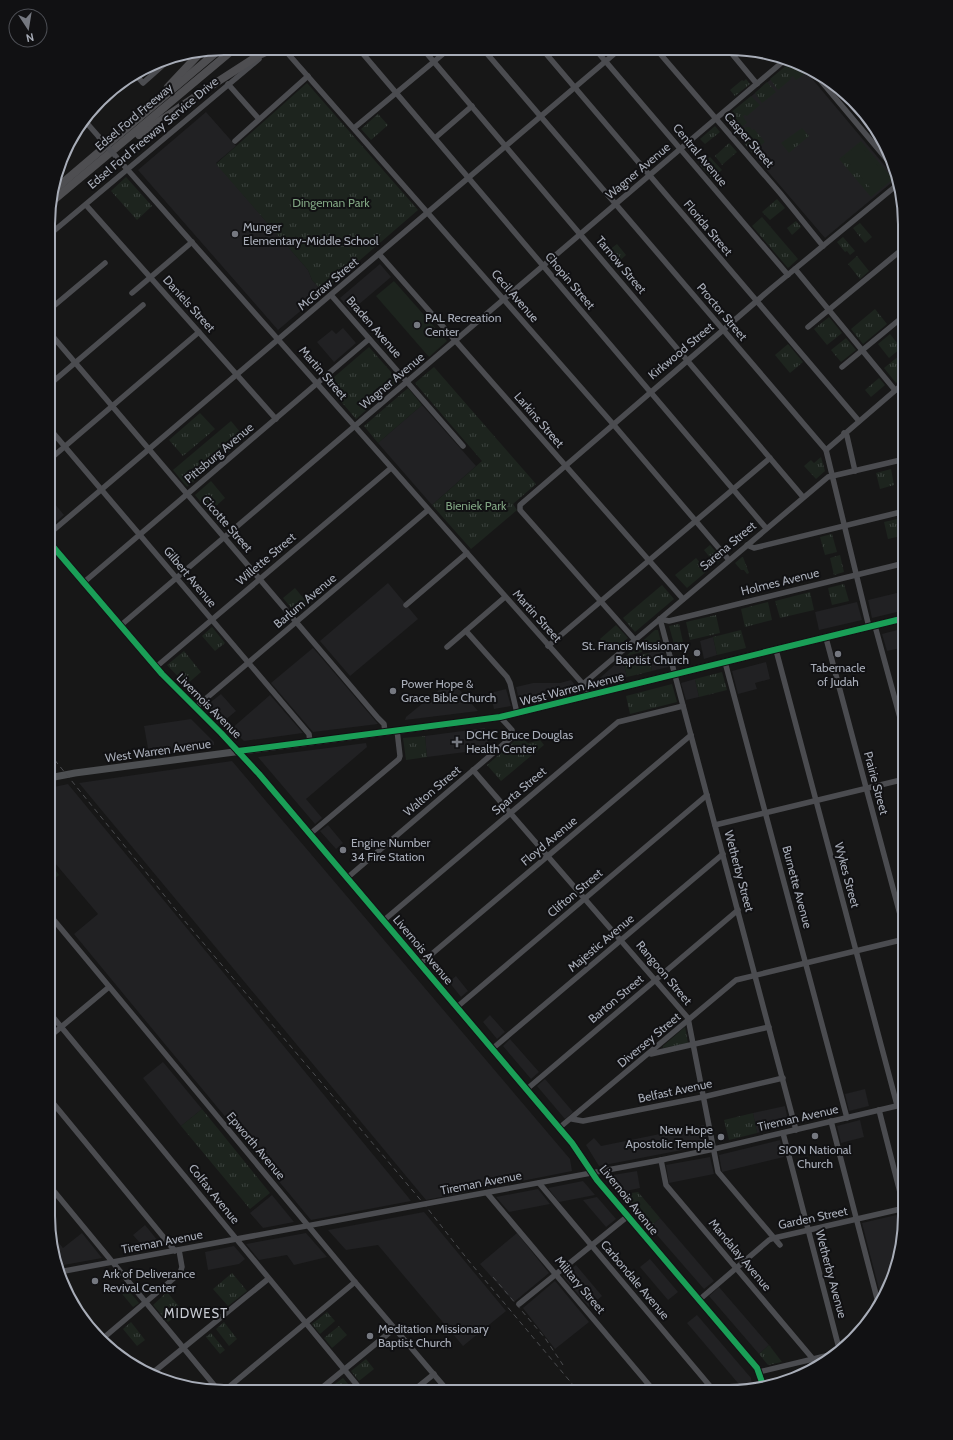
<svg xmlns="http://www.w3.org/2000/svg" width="953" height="1440" font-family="Cabin,sans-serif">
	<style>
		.built { fill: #212123 }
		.grass { fill: url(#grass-tufts) }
		.pitch { fill: #1d241e }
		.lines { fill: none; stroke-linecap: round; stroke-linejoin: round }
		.minor { stroke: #4b4c50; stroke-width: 5.5 }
		.major { stroke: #4d4f52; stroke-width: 7 }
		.highway { stroke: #4e4e51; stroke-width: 8 }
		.rail { stroke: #4b4c4f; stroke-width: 1; stroke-dasharray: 5 4; stroke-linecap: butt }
		.minor-bridge { stroke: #4b4c50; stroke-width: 5.5 }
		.cycleway-casing { stroke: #111113; stroke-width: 8 }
		.cycleway { stroke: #1a9f57; stroke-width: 6 }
		.poi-dot { fill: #757880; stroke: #111113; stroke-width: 1.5 }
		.labels { text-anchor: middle; stroke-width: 4; stroke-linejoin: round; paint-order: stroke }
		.street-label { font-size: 12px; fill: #a8adb8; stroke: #111113 }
		.park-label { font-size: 12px; fill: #7fa381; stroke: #111113 }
		.poi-label { font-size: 12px; fill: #a8adb8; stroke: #111113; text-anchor: start }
		.neighbourhood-label { font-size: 13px; letter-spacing: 1px; fill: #c9ccd4; stroke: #111113 }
		.rim { fill: none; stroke: #a8adb8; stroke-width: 2 }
	</style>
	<defs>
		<pattern id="grass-tufts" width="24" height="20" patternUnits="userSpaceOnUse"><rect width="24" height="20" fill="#1d241e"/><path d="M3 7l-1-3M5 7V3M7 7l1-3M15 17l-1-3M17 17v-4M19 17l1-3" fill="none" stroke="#3b413d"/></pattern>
	</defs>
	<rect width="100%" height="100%" fill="#171717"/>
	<g class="built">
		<path d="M793,60L799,63L896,179L825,238L724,120Z"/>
		<path d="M206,112L236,146L216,163L308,270L312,280L323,292L278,330L138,170Z"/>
		<path d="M380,264L391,277L351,311L340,298Z"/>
		<path d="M343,328L356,343L334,362L317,342L332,330L336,334Z"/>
		<path d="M422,405L476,466L432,505L378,443Z"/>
		<path d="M49,497L64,515L50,527L49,526Z"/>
		<path d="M388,583L418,619L350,676L320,641Z"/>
		<path d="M905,591V610L872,618L868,600Z"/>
		<path d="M857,602L862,620L819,630L815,612Z"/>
		<path d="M905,628V647L887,651L882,634Z"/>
		<path d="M713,637L717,655L704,659L700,641Z"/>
		<path d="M313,648L332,670L378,724L313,732L271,683Z"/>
		<path d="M663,649L668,667L652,671L648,653Z"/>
		<path d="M623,660L627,677L593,686L592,685L619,661Z"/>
		<path d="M766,662L770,679L755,683L757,689L738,694L732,671Z"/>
		<path d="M695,679L699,697L686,700L681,683Z"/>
		<path d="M451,680L478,711L405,720L406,717Z"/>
		<path d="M571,680L579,690L520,704L516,687L533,683H560Z"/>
		<path d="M506,689L511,706L494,709L490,693Z"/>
		<path d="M221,694L236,711L224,721L207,705Z"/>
		<path d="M270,695L303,733L244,741L231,729Z"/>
		<path d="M191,719L214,742V745L149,754L144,726Z"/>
		<path d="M485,728L489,749L427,757L425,736Z"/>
		<path d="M366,743L367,747L306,799L322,818L315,824L258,757Z"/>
		<path d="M232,761L570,1159L572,1171L426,1200L79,783Z"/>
		<path d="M68,784L408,1197L411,1201L311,1220L159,1037L74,934L98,914L49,856V788Z"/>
		<path d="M328,825L343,843L336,849L320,831Z"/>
		<path d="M456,976L468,991L461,997L449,982Z"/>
		<path d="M490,1015L505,1032L497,1039L483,1022Z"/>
		<path d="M510,1039L539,1072L531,1079L503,1046Z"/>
		<path d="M163,1062L202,1109L181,1126L143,1078Z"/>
		<path d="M545,1079L573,1112L565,1119L537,1086Z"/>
		<path d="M865,1089L869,1106L849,1111L845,1094Z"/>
		<path d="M785,1106L789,1125L757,1133L753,1113Z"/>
		<path d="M860,1120L864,1137L841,1143L837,1126Z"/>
		<path d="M704,1125L708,1145L599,1166L586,1145L594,1138L601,1146Z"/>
		<path d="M780,1140L784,1157L722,1172L719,1155Z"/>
		<path d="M710,1157L714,1174L669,1183L666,1165Z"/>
		<path d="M637,1171L640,1188L621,1192L607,1176Z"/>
		<path d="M583,1181L595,1195L559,1202L548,1188Z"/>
		<path d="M538,1189L550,1204L509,1212L496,1197Z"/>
		<path d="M272,1195L294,1222L263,1228L250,1213Z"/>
		<path d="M597,1197L616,1219L606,1227L583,1200Z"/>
		<path d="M424,1212L506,1311L463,1346L378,1245L346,1250L328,1230Z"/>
		<path d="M905,1213V1228L896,1273L882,1301L862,1223Z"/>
		<path d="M660,1218L714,1281L704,1289L650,1227Z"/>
		<path d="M145,1225L163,1247L146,1250L140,1243L133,1235Z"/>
		<path d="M82,1233L102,1258L58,1266L54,1244L57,1241L63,1248Z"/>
		<path d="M306,1233L327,1257L294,1265L287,1255L259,1260L246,1244Z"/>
		<path d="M517,1233L549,1273L514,1302L480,1264Z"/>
		<path d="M234,1246L245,1259L239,1264L208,1270L205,1252Z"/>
		<path d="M650,1259L678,1292L668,1300L640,1267Z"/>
		<path d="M576,1265L602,1296L589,1307L563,1276Z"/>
		<path d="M555,1281L589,1322L555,1349L523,1308Z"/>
		<path d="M719,1287L769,1345L759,1354L709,1296Z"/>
		<path d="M697,1315L751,1378L752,1386L750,1388L743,1389L687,1323Z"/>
	</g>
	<g class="grass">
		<path d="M793,60L799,63L806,71V73L796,80L793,76L790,78L791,79L778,90L770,79Z"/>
		<path d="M746,79L750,84L735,96L730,90L742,80L744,81Z"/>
		<path d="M767,82L776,92L762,103L755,93Z"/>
		<path d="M307,83L418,210L323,292L312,280L308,270L216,164Z"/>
		<path d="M751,96L760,105L747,116L745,115L743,116L747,123L735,132L724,118Z"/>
		<path d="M378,114L388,125L371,140L361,129Z"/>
		<path d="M715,126L720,132L705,144L700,139Z"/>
		<path d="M746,127H750L752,130L754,129L765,142L752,153L738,135Z"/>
		<path d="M802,128L809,136L789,153L781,143Z"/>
		<path d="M861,141L893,179L871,197L839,159Z"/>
		<path d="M729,143L737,152L722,165L715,156Z"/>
		<path d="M710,157L722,170L712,179L700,165Z"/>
		<path d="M126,177L152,206L137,220L111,191Z"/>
		<path d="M777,199L785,208L770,220L762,212Z"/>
		<path d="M762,217L798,259L788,268L752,226Z"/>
		<path d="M796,221L801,227L792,235L787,228Z"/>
		<path d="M860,223L872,237L865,243L853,228Z"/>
		<path d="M843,237L855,251L850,255L847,251L845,252L837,242Z"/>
		<path d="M617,244L626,255L614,266L604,254Z"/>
		<path d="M857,256L869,271L860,279L848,264Z"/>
		<path d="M875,309L887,324L863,344L851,329Z"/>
		<path d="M829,317L842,333L827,345L814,329Z"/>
		<path d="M890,334L901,348L889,358L878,344Z"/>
		<path d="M846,338L856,350L841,362L831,350Z"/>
		<path d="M788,344L803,362L790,373L775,355Z"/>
		<path d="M369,347L399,381L356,419L326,384Z"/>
		<path d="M905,351V376L896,383L884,368Z"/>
		<path d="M434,367L536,484L513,504L517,510L471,549L432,505L482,461L415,383Z"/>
		<path d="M879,378L885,385L871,397L865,390Z"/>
		<path d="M408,388L422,405L378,443L364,426Z"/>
		<path d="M200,413L215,429L183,456L169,440Z"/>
		<path d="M231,421L245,438L187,487L173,470Z"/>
		<path d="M821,457L825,471L816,479L804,466L811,460L814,463Z"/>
		<path d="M904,466L905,483L901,484L897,468Z"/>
		<path d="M891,469L894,485L880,489L876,473Z"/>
		<path d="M211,481L225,498L209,512L195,495Z"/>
		<path d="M897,519L901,536L888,539L884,522Z"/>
		<path d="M832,534L837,552L825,555L820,537Z"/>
		<path d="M710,545L722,559L715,564L704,550Z"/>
		<path d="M840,555L844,572L834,575L830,558Z"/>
		<path d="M742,557H743L749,573L747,574L744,570H741L735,563Z"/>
		<path d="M696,558L707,571L687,588L675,575Z"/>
		<path d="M844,584L849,601L832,605L828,588Z"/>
		<path d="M662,585L674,599L635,632L623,618Z"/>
		<path d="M295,588L309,605L297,615L283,598Z"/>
		<path d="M810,592L814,610L780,618L775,601Z"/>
		<path d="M768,602L772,620L745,627L741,609Z"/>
		<path d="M716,615L720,633L690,640L686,622Z"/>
		<path d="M679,624L683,642L674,644L669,626Z"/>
		<path d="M616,625L628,638L612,652L600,639Z"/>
		<path d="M212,627L225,643L215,651L202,636Z"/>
		<path d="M655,630H658L662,647L626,656Z"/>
		<path d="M741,630L746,648L717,655L713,637Z"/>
		<path d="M184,651L201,672L186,685L167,665Z"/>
		<path d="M648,653L652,671L627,677L623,660Z"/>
		<path d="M722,672L727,690L699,697L695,679Z"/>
		<path d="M672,684L677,702L630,714L626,696Z"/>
		<path d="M425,736L427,757L406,760L403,738Z"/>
		<path d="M520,736L528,743L540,740L544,745L501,781L487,765Z"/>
		<path d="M49,862L59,875L48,884Z"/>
		<path d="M685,1027L688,1043L663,1048V1046Z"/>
		<path d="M202,1109L270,1193L250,1209L181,1126Z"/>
		<path d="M753,1113L757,1133L729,1140L724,1120Z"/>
		<path d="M638,1192L660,1218L650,1227L625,1194Z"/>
		<path d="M232,1273L247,1291L228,1306L213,1289Z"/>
		<path d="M124,1285L139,1303L133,1307L118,1289Z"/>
		<path d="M167,1292L183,1311L168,1322L153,1305Z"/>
		<path d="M327,1312L335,1321L320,1334L312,1324Z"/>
		<path d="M131,1322L145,1340L137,1346L123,1329Z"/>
		<path d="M224,1322L237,1339L229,1346L216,1329Z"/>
		<path d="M339,1326L347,1335L332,1348L324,1338Z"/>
		<path d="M211,1333L225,1350L220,1354L206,1337Z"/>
		<path d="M769,1345L782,1362L768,1365L759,1354Z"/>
		<path d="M366,1359L374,1369L359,1381L351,1371Z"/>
		<path d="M343,1378L354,1391H334L331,1387Z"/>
	</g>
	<g class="pitch">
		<path d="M859,144L889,179L874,192L844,157Z"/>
		<path d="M394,281L447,341L429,357L376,296Z"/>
	</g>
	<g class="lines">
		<g class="minor">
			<path d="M283,48L613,424L729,560"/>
			<path d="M358,48L766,528"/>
			<path d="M423,49L803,497"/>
			<path d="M483,49L826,450L869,627"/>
			<path d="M542,49L859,421"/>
			<path d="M595,49L788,275"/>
			<path d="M656,49L780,193L823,246"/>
			<path d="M728,49L757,84"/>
			<path d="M811,69L894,168"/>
			<path d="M135,74L143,83L170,59"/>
			<path d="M228,84L259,119"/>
			<path d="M102,99L116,86"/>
			<path d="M85,121L99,137"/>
			<path d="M354,128L449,49"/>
			<path d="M435,138L472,106"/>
			<path d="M235,141L308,76"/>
			<path d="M119,160L583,684L586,689L588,696"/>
			<path d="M86,205L276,419"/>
			<path d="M49,235L259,59"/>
			<path d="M379,254L683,599"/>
			<path d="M795,269L895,390"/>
			<path d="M132,293L192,242"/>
			<path d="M331,295L463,446"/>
			<path d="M49,310L105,263"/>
			<path d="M808,327L905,247"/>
			<path d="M49,332L378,718L384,724L385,732"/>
			<path d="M842,367L905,315"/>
			<path d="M49,385L143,305"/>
			<path d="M49,428L309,734L310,742"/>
			<path d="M844,433L847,436L855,471"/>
			<path d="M826,450L905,382"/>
			<path d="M49,460L199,332"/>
			<path d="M49,534L620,49"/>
			<path d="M747,545L754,548L905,511"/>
			<path d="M83,583L369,339"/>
			<path d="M406,605L467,553"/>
			<path d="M660,619L796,1130"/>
			<path d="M660,619L669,621L905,563"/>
			<path d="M120,626L786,59"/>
			<path d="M875,626L905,736"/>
			<path d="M466,631L507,677L510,683L517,713"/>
			<path d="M826,638L905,933"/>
			<path d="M635,640L520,510V505L773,287L897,185"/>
			<path d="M548,646L770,458"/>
			<path d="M447,647L505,597"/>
			<path d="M776,650L897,1105"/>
			<path d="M725,662L847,1118"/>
			<path d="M156,667L391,468"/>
			<path d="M583,684L828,477L905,459"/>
			<path d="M196,707L428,510"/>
			<path d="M473,770L688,1018L718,1172L780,1245"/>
			<path d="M715,825L905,779"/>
			<path d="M310,834L399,759L400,756L397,730"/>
			<path d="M347,878L512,737V730L500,717"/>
			<path d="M48,913L355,1282L448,1391"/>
			<path d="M383,921L618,722L683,706"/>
			<path d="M420,964L691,735"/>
			<path d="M457,1007L707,795"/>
			<path d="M48,1011L362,1391"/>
			<path d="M48,1038L109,987"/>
			<path d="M492,1049L723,854"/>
			<path d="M651,1054L769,1027"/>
			<path d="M527,1089L738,910"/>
			<path d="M48,1097L175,1251"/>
			<path d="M879,1110L904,1208"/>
			<path d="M572,1119L583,1121L703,1097L783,1078"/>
			<path d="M831,1121L879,1306"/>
			<path d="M559,1128L736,980L905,939"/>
			<path d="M783,1133L840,1352"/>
			<path d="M661,1160L666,1185L813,1359"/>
			<path d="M539,1183L715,1392"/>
			<path d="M48,1184L219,1391"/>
			<path d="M487,1193L655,1392"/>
			<path d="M59,1272L661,1160L714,1149L905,1104"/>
			<path d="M699,1300L769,1240L774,1238L905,1208"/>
			<path d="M519,1304L628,1216"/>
			<path d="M101,1340L180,1273L182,1267L179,1250"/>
			<path d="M759,1372L838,1353"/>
			<path d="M150,1375L268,1279"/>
			<path d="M224,1391L355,1282"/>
			<path d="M318,1391L395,1328"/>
			<path d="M413,1391L434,1374"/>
		</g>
		<g class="major">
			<path d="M49,542L162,674L221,733L259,774L572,1143L597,1180L757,1368L763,1385"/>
			<path d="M49,778L75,773L500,717L905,618"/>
		</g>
		<g class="highway">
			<path d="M168,87L200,53"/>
			<path d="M139,135L214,84L259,55L270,50"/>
			<path d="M53,191L220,49"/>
			<path d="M49,204L235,48"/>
		</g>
		<g class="rail">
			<path d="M49,753L145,871L183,919L424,1204L468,1260L579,1392"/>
			<path d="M493,1277L545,1338L563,1365"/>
		</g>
		<path class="minor-bridge" d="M99,137L119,160"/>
		<defs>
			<g id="cycleway">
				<path d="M49,542L162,674L221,733L259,774L572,1143L597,1180L757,1368L763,1385"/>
				<path d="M238,751L500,717L905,618"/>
			</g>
		</defs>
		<use href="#cycleway" class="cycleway-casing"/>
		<use href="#cycleway" class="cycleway"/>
	</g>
	<g class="poi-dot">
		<circle cx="235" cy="234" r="4"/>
		<circle cx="417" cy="325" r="4"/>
		<circle cx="697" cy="653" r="4"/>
		<circle cx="838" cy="654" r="4"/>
		<circle cx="393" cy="691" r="4"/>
		<path d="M455 736h4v4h4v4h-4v4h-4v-4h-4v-4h4z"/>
		<circle cx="343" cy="850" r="4"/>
		<circle cx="815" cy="1136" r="4"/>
		<circle cx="721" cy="1137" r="4"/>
		<circle cx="95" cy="1281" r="4"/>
		<circle cx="370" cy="1336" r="4"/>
	</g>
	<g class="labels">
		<g class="street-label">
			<text transform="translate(134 117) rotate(-40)" y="4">Edsel Ford Freeway</text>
			<text transform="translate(153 133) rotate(-40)" y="4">Edsel Ford Freeway Service Drive</text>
			<text transform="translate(749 140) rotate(49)" y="4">Casper Street</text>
			<text transform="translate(700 155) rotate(50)" y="4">Central Avenue</text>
			<text transform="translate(638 171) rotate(-40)" y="4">Wagner Avenue</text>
			<text transform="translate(708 228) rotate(50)" y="4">Florida Street</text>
			<text transform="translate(621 265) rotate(50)" y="4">Tarnow Street</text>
			<text transform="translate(570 281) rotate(50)" y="4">Chopin Street</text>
			<text transform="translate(328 284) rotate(-40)" y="4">McGraw Street</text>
			<text transform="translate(515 296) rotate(49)" y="4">Cecil Avenue</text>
			<text transform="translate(189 304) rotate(48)" y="4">Daniels Street</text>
			<text transform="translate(722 312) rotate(50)" y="4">Proctor Street</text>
			<text transform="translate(374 327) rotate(49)" y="4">Braden Avenue</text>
			<text transform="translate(681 351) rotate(-40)" y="4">Kirkwood Street</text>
			<text transform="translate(323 373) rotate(49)" y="4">Martin Street</text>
			<text transform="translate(392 381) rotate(-40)" y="4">Wagner Avenue</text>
			<text transform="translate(539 420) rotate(49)" y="4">Larkins Street</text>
			<text transform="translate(219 453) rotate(-40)" y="4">Pittsburg Avenue</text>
			<text transform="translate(227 524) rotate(49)" y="4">Cicotte Street</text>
			<text transform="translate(728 546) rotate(-40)" y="4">Sarena Street</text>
			<text transform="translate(266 559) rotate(-40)" y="4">Willette Street</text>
			<text transform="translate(190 577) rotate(50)" y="4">Gilbert Avenue</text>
			<text transform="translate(780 582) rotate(-14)" y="4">Holmes Avenue</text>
			<text transform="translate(305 601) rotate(-40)" y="4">Barlum Avenue</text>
			<text transform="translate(537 616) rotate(48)" y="4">Martin Street</text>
			<text transform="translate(572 689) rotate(-14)" y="4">West Warren Avenue</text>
			<text transform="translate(209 706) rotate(45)" y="4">Livernois Avenue</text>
			<text transform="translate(158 751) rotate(-8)" y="4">West Warren Avenue</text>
			<text transform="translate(876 783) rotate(75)" y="4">Prairie Street</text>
			<text transform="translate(432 791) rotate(-40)" y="4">Walton Street</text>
			<text transform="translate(519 791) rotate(-40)" y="4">Sparta Street</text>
			<text transform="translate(549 841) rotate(-40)" y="4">Floyd Avenue</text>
			<text transform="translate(739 871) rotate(75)" y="4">Wetherby Street</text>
			<text transform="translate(847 875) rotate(75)" y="4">Wykes Street</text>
			<text transform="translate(797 887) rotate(75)" y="4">Burnette Avenue</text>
			<text transform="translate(575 893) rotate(-40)" y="4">Clifton Street</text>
			<text transform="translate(601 943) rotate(-40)" y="4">Majestic Avenue</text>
			<text transform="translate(423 950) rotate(50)" y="4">Livernois Avenue</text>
			<text transform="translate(664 973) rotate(50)" y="4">Rangoon Street</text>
			<text transform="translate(616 999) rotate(-40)" y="4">Barton Street</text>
			<text transform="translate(649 1040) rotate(-40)" y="4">Diversey Street</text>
			<text transform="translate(675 1091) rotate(-12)" y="4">Belfast Avenue</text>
			<text transform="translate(798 1118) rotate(-13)" y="4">Tireman Avenue</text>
			<text transform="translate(256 1146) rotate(50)" y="4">Epworth Avenue</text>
			<text transform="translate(481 1183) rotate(-11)" y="4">Tireman Avenue</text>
			<text transform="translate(214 1194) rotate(51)" y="4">Colfax Avenue</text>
			<text transform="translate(629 1200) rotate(51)" y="4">Livernois Avenue</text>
			<text transform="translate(813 1218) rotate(-12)" y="4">Garden Street</text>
			<text transform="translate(162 1242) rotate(-11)" y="4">Tireman Avenue</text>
			<text transform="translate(740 1255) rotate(50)" y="4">Mandalay Avenue</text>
			<text transform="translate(831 1274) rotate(75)" y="4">Wetherby Avenue</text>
			<text transform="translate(635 1280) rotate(50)" y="4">Carbondale Avenue</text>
			<text transform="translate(580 1285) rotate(50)" y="4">Military Street</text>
		</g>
		<g class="park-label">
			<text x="331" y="207">Dingeman Park</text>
			<text x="476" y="510">Bieniek Park</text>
		</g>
		<g class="poi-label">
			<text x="243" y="231">Munger<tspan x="243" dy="14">Elementary-Middle School</tspan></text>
			<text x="425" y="322">PAL Recreation<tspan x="425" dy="14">Center</tspan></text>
			<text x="689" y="650" text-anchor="end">St. Francis Missionary<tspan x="689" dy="14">Baptist Church</tspan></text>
			<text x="838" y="672" text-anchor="middle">Tabernacle<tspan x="838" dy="14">of Judah</tspan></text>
			<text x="401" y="688">Power Hope &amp;<tspan x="401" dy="14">Grace Bible Church</tspan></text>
			<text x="466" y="739">DCHC Bruce Douglas<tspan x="466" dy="14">Health Center</tspan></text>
			<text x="351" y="847">Engine Number<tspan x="351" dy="14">34 Fire Station</tspan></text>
			<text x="713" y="1134" text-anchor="end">New Hope<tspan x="713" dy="14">Apostolic Temple</tspan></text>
			<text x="815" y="1154" text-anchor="middle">SION National<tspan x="815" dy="14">Church</tspan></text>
			<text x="103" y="1278">Ark of Deliverance<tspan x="103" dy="14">Revival Center</tspan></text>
			<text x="378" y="1333">Meditation Missionary<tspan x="378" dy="14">Baptist Church</tspan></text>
		</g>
		<g class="neighbourhood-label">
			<text x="196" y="1318">MIDWEST</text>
		</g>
	</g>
	<path d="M0 0H953V1440H0ZM224 55H729A169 169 0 0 1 898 224V1216A169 169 0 0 1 729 1385H224A169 169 0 0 1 55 1216V224A169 169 0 0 1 224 55Z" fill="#111113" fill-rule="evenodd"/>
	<path class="rim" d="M224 55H729A169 169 0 0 1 898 224V1216A169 169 0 0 1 729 1385H224A169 169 0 0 1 55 1216V224A169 169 0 0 1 224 55Z"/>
	<g transform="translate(28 28) rotate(168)"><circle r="19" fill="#111113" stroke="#4d4f55"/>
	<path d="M0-3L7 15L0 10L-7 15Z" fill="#757880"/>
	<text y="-6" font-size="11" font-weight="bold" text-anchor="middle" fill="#a8adb8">N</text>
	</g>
</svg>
